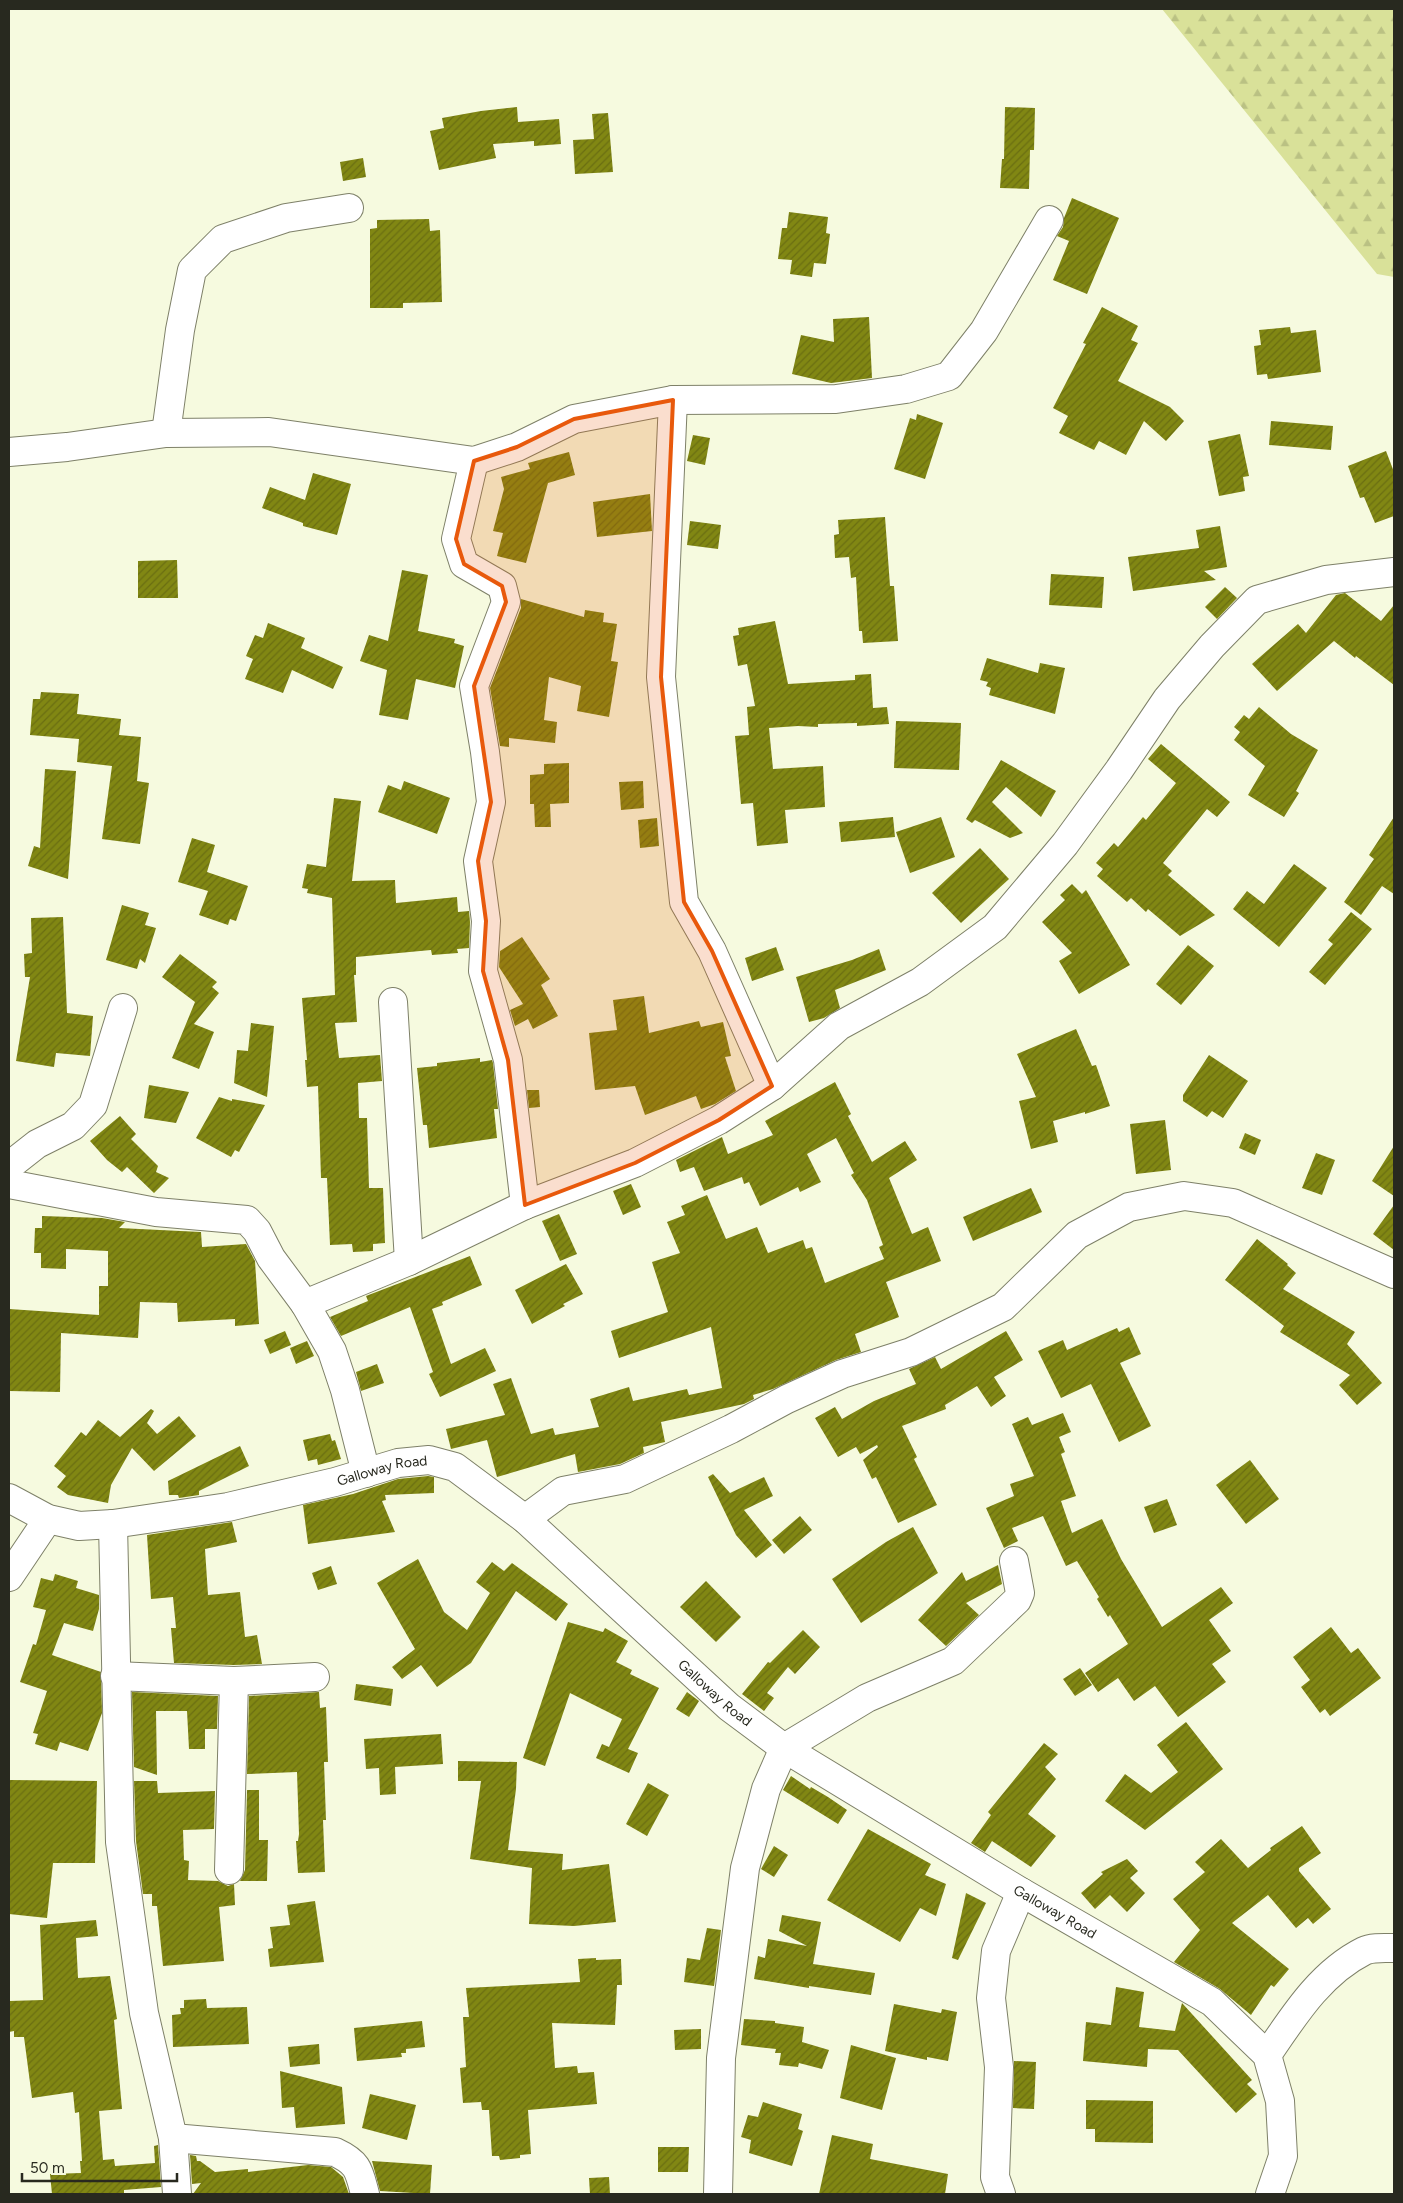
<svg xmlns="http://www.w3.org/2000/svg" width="1403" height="2203" font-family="Figtree,sans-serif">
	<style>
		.forest { fill: url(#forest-firs) }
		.building { fill: url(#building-hatch) }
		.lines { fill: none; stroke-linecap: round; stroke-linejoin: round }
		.minor-casing { stroke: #7e8068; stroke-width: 30 }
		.minor { stroke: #fff; stroke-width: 28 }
		.marked { fill: #e8590c; fill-opacity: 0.2; stroke: #e8590c; stroke-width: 4; stroke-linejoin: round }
		.labels { text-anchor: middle; stroke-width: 4.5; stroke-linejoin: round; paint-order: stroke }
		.street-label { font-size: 14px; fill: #28291f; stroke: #f6fadf }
	</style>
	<defs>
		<pattern id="forest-firs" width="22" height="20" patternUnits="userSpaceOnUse" patternTransform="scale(1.25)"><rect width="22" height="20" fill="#d9e199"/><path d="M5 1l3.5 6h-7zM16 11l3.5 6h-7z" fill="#bac183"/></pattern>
		<pattern id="building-hatch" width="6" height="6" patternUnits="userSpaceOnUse" patternTransform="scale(1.25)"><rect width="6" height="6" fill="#818713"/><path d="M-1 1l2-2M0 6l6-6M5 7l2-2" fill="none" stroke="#6a6e11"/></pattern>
	</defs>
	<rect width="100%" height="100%" fill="#f6fadf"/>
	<path class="forest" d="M1162,9H1394V277L1377,274Z"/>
	<g class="building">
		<path d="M517,107L518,122L559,119L561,144L534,146V141L493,144L496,158L439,170L430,131L444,128L442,118L481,111Z"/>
		<path d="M1005,107L1035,108L1034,150H1030L1029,189L1000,188L1002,159H1004Z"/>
		<path d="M608,113L613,172L575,174L573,140L594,139L592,114Z"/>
		<path d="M363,158L366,177L343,181L340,162Z"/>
		<path d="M1072,198L1119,218L1087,294L1053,280L1069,241L1057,236L1063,227L1064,218Z"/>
		<path d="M789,212L828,217L826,233L830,234L826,264L814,263L812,277L790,274L792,260L778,259L782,228H787Z"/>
		<path d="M429,219L430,231L440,230L442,302L403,303V308H370V229L377,228V220Z"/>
		<path d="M1102,307L1138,326L1131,340L1138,343L1118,381L1170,407L1184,421L1166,441L1144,421L1126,455L1099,441L1094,450L1059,433L1068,416L1053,408L1086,344L1083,343Z"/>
		<path d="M869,317L872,378L831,383L792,374L801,335L834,342L833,319Z"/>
		<path d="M1290,327L1291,333L1316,330L1321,372L1268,379L1267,374L1257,375L1254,346L1261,345L1259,330Z"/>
		<path d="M917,414L943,423L925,479L894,469L910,418L916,420Z"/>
		<path d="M1271,421L1333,426L1331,450L1269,445Z"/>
		<path d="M1240,434L1249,476L1243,477L1245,491L1219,496L1208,441Z"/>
		<path d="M693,435L710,438L705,465L687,461Z"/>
		<path d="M1386,451L1394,472V516L1375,523L1364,497L1360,498L1348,466Z"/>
		<path d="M569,452L575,475L548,483L526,563L497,556L503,533L493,531L504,489L501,477L530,469L528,463Z"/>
		<path d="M313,473L351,484L337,535L303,526V523L262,508L270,487L305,500Z"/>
		<path d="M650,494L652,531L597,537L593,502Z"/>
		<path d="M885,517L890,586H894L898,641L863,643L862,631H859L856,577L851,578L849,557L835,558L834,535L839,534L838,520Z"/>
		<path d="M690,521L721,525L718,549L687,545Z"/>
		<path d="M1220,526L1227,567L1204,571L1216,580L1133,591L1128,557L1199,548L1196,530Z"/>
		<path d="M177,560L178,598H138V561Z"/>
		<path d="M402,570L428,575L418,631L455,639L454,643L464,646L455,688L416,679L408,720L379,715L387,670L360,661L369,635L388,641Z"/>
		<path d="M1051,574L1104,577L1102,608L1049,605Z"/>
		<path d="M1225,587L1237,598L1217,619L1205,607Z"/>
		<path d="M1345,593L1381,621L1394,605V685L1356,656L1355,658L1334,641L1277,691L1252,664L1298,624L1306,633L1336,595Z"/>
		<path d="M521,599L584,617L585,610L604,613L603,622L617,624L611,661L618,662L609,717L577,711L581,686L549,677L544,720L557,722L555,743L509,738V747L500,746L490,688L521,608Z"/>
		<path d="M775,621L788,684L855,680V675L871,674L873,708L887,707L889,724L857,726V723L818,724V727L798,726L769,728L773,769L823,766L825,807L785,810L788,843L757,846L753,803L741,804L735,736L749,735L747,707L755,706L747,664L738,666L733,636L739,635L738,628Z"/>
		<path d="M268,623L305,638L301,648L343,667L333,689L292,670L283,693L245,679L253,659L246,656L255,635L263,638Z"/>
		<path d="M987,658L1038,673L1040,663L1065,668L1055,714L989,695L991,688L986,686L988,682L980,680Z"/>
		<path d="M41,692L79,694L77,714L121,719L119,735L141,737L137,781L149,783L140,844L102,839L112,766L77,762L79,739L30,735L33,699H40Z"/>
		<path d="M1259,707L1291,734L1318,750L1296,791L1299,793L1284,817L1248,795L1265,766L1234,740L1240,732L1234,727L1244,715L1249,719Z"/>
		<path d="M896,721L961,723L959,770L894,768Z"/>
		<path d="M1161,744L1230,802L1217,817L1207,809L1163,863L1172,871L1168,875L1215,915L1180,936L1148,909L1146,912L1131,898L1127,902L1097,876L1103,869L1096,863L1114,843L1118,847L1143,817L1146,820L1176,783L1148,759Z"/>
		<path d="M1001,760L1056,791L1041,817L1006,787L992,802L1023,833L1010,838L975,820L972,823L966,819Z"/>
		<path d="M569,763V803L550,804L551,827H535L534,804H530V775L544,774V764Z"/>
		<path d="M45,769L76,771L68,879L28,866L34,846L40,848Z"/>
		<path d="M404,781L450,798L437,834L378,812L388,785L401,790Z"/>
		<path d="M643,781L644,808L621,810L619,782Z"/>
		<path d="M334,798L361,801L352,881L395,880L396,903L457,897L458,912L469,911L470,922L469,948L457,949L458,953L432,955L431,950L356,957V975H354L357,1022L335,1023L339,1058L380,1055L382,1081L358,1083L359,1118H367L369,1188H383L385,1243L373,1244V1251L353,1252L352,1244L330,1245L327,1178H321L318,1086L307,1087L305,1060H307L302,998L335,995L332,898L307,893L308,889L302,888L307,864L326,867Z"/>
		<path d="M893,817L895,837L841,842L839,822Z"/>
		<path d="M941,817L955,857L910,873L896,832Z"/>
		<path d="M1394,817V894L1382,886L1361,915L1344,902L1374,859L1369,855Z"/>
		<path d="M657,818L659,846L640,848L638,820Z"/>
		<path d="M192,838L215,845L207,872L248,886L236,921L230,919L228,925L199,915L208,891L178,882Z"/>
		<path d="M980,848L1009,879L961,923L932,893Z"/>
		<path d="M1294,864L1327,888L1279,947L1233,909L1247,891L1264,904Z"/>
		<path d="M1072,884L1082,894L1086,890L1130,965L1079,994L1059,961L1072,953L1042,922L1065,900L1060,895Z"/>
		<path d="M122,905L149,913L145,925L156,928L145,963L140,959L137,969L106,960Z"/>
		<path d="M1351,912L1372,929L1325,985L1309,972L1333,944L1328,940Z"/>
		<path d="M63,917L67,1013L93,1016L90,1056L56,1053L54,1067L16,1061L30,977H25L24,954L32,953L31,918Z"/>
		<path d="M522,937L550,979L541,985L558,1016L533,1029L528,1019L515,1026L510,1010L523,1004L499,967L500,951Z"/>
		<path d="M1188,945L1214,966L1181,1005L1156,984Z"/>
		<path d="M776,947L784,970L752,981L745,958Z"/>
		<path d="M879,949L886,970L835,990L840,1008L824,1018L809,1022L796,977L852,960Z"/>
		<path d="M180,954L217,982L212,987L219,993L194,1024L214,1032L199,1069L172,1058L195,1002L162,977Z"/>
		<path d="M644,996L649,1033L699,1021L701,1027L723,1022L731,1056L725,1057L736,1091L715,1104L701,1109L696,1096L645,1115L635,1086L595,1090L589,1033L617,1030L613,1000Z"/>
		<path d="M251,1023L274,1026L267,1097L234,1083L237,1050L248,1051Z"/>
		<path d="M1076,1029L1092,1066L1096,1065L1110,1106L1085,1114V1112L1053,1121L1058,1142L1031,1149L1019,1101L1036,1097L1017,1054Z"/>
		<path d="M1209,1055L1248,1081L1223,1118L1212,1111L1207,1117L1183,1101V1095Z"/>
		<path d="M480,1058V1062L492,1060L493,1063L498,1109H494L497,1138L429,1148L427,1125H423L417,1068L437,1066V1063Z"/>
		<path d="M835,1082L851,1114L848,1116L872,1162L905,1141L917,1160L889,1178L912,1234L928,1227L941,1261L886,1282L899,1317L855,1334L861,1352L836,1360L773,1389L753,1395L754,1399L744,1404L661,1422L665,1442L643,1447L644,1453L620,1464L578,1472L575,1454L497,1477L487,1440L451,1449L446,1429L505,1415L493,1384L511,1378L531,1434L553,1428L555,1435L599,1427L590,1399L629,1387L633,1401L687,1389L689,1395L722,1388L711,1327L619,1358L611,1331L668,1312L652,1262L680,1253L667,1222L685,1215L681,1206L707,1195L726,1239L757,1227L768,1253L803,1240L806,1249L812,1247L825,1283L884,1259L879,1247L883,1245L867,1200L851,1175L854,1173L836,1138L807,1154L821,1182L800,1192L798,1187L760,1206L749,1182L744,1184L742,1177L704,1191L694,1167L680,1172L676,1160L722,1137L728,1154L773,1135L765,1121Z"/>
		<path d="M149,1085L189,1092L176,1123L144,1118Z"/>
		<path d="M527,1090H539L540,1107L529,1108Z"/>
		<path d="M219,1097L232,1101V1099L265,1105L239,1152L235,1150L231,1157L196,1138Z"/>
		<path d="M120,1116L136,1134L131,1139L158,1166L156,1172L169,1178L154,1193L127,1167L122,1172L107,1160L90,1141Z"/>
		<path d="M1165,1120L1171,1170L1136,1174L1130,1124Z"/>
		<path d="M1245,1133L1261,1140L1255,1155L1239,1148Z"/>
		<path d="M1394,1146V1196L1372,1181Z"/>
		<path d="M1316,1153L1335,1160L1322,1195L1302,1188Z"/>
		<path d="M631,1184L641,1207L623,1215L613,1191Z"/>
		<path d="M1031,1188L1042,1212L973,1241L963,1217Z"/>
		<path d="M1394,1205V1250L1373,1234Z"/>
		<path d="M559,1214L577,1254L560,1261L542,1221Z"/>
		<path d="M42,1216L102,1218L125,1222L119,1228L201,1232L202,1247L246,1244L255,1261L259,1324L235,1326V1319L178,1322L177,1303L140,1302L138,1338L61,1333L60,1392L9,1391V1309L99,1315V1286H108V1251L66,1249V1269L41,1268V1253H34L35,1228H42Z"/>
		<path d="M1257,1239L1288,1264L1287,1265L1296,1273L1283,1289L1355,1332L1347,1344L1382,1383L1357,1405L1339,1385L1350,1375L1280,1332L1284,1326L1225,1280Z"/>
		<path d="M470,1256L482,1285L442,1302L443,1305L432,1309L451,1364L485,1348L496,1371L440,1397L429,1374L433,1372L410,1307L341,1336L330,1317L368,1301L366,1296Z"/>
		<path d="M566,1264L583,1294L563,1304L565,1306L532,1324L515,1290Z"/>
		<path d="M1129,1327L1141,1354L1120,1363L1151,1426L1119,1442L1091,1384L1061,1398L1038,1351L1063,1340L1067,1350L1117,1328L1119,1332Z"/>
		<path d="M285,1331L291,1345L270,1354L264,1340Z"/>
		<path d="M1006,1331L1023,1360L994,1377L1006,1396L991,1407L977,1386L945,1405L946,1409L902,1426L917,1457L914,1459L937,1505L898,1523L876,1477L872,1479L863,1460L878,1447L877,1445L860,1454L856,1447L838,1457L815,1418L835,1407L842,1419L874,1401L916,1384L909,1369L935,1357L941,1369Z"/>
		<path d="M307,1341L314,1356L296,1364L290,1348Z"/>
		<path d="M377,1364L384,1383L361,1391L356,1372Z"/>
		<path d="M151,1409L154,1411L147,1423L157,1434L179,1416L196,1436L154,1471L132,1448L111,1485L108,1503L68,1495L57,1487L66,1476L54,1466L81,1432L86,1436L98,1420L120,1437Z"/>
		<path d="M1063,1413L1071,1432L1059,1437L1065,1452L1061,1454L1076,1496L1061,1501L1072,1533L1102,1519L1121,1559L1162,1627L1221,1587L1233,1603L1209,1620L1231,1651L1212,1664L1226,1682L1178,1717L1155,1686L1134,1701L1118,1678L1098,1692L1085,1673L1128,1644L1110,1615L1108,1617L1097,1599L1099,1597L1077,1561L1066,1566L1043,1516L1012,1528L1018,1541L1004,1548L986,1508L1014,1496L1010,1484L1034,1476L1012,1424L1028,1417L1032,1425Z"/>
		<path d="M330,1434L332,1441L335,1440L341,1459L318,1465L317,1459L308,1461L303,1440Z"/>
		<path d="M240,1446L249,1466L199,1491V1495L179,1498L178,1495H169L168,1481Z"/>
		<path d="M1250,1460L1279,1499L1246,1524L1216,1485Z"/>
		<path d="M713,1474L730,1493L764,1477L773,1496L744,1510L772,1545L756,1558L736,1535L708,1477Z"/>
		<path d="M428,1476L434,1477V1493L385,1495L386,1500L382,1501L395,1532L308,1544L303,1505L353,1494L398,1479Z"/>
		<path d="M1167,1499L1177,1525L1154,1533L1144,1507Z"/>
		<path d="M800,1516L812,1530L784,1554L772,1540Z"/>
		<path d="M232,1522L237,1542L205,1549L208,1595L240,1592L245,1637L257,1635L262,1664L234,1665L174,1663L171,1628H176L173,1597L151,1599L147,1535Z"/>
		<path d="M913,1527L938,1573L861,1623L832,1579L886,1542Z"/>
		<path d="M418,1559L444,1612L467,1630L490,1593L476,1582L492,1562L504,1571L512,1563L568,1604L556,1621L516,1591L471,1663L437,1687L421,1665L402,1679L392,1667L415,1649L377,1583Z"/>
		<path d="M998,1565L1002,1584L966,1603L979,1615L946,1646L918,1620L962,1572L966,1581Z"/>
		<path d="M331,1566L337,1584L318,1590L312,1573Z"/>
		<path d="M55,1574L78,1581L76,1588L99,1595V1609L93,1631L64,1623L52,1655L101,1672L102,1713L88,1751L60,1742L57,1751L35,1744L38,1734L33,1733L47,1691L20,1682L33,1644L36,1645L46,1610L33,1607L41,1578L53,1581Z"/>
		<path d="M706,1581L741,1617L716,1642L680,1607Z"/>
		<path d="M568,1622L603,1632L605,1628L628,1641L616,1662L632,1670L630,1674L659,1688L628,1749L638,1753L629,1773L596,1758L602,1744L609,1747L622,1719L570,1693L545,1766L523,1758Z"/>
		<path d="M1331,1627L1351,1653L1358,1648L1381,1678L1330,1716L1325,1709L1320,1713L1301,1687L1310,1680L1293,1657Z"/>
		<path d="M803,1630L820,1647L795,1674L788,1667L767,1693L774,1698L764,1711L742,1694L768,1662L770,1663Z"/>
		<path d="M1080,1668L1092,1685L1075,1696L1063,1679Z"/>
		<path d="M356,1684L393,1689L391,1706L354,1700Z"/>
		<path d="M132,1692L218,1696L217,1729H205V1749H189L187,1711H156L157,1775L134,1767Z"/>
		<path d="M319,1692L320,1708L326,1707L328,1762H324L326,1820H323L325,1872L298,1873L296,1841H298L299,1834L297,1772L247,1774L249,1696Z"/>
		<path d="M687,1692L699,1701L689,1717L676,1709Z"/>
		<path d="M1186,1722L1223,1769L1145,1830L1105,1801L1125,1774L1151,1793L1178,1772L1157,1745Z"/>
		<path d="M441,1734L443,1764L395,1767L396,1794L380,1795L379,1768L366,1769L364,1739Z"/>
		<path d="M1044,1743L1058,1754L1045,1767L1056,1779L1028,1814L1056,1836L1031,1867L992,1841L985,1852L971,1843L991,1815L988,1812Z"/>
		<path d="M458,1761L517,1762L516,1789L508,1850L563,1854L562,1870L609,1864L616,1922L574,1926L529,1924L532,1868L470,1859L481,1781H458Z"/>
		<path d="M791,1776L810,1789L811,1787L828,1797L847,1810L838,1824L783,1790Z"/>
		<path d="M10,1780L97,1781L95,1863H53L47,1918L9,1914Z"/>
		<path d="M134,1781H157L158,1793L215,1791L214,1829L183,1830L184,1860L189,1861L188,1880L218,1881L228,1886L234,1884L235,1905L219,1907L224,1961L163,1966L157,1906H152V1894H143L136,1841Z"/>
		<path d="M648,1783L669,1795L647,1836L626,1824Z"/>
		<path d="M247,1790H259V1840H268L267,1881H240L245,1870Z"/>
		<path d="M1302,1826L1321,1853L1299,1868V1871L1331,1909L1313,1924L1308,1918L1296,1928L1268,1895L1232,1923L1289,1969L1274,1987L1271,1985L1251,2015L1220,1989L1174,1962L1200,1930L1173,1899L1205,1872L1195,1862L1221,1839L1248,1868L1271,1850L1270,1848Z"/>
		<path d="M868,1829L931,1864L925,1875L946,1884L936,1916L920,1908L900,1942L827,1900Z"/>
		<path d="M774,1846L788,1855L774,1877L761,1869Z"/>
		<path d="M1127,1859L1138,1871L1130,1878L1145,1893L1127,1912L1110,1895L1095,1909L1081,1893L1103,1874L1101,1872Z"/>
		<path d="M966,1893L986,1903L958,1960L952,1958Z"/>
		<path d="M315,1901L324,1962L270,1967L268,1949L273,1948L270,1927L290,1925L287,1905Z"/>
		<path d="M782,1915L821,1922L813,1964L875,1973L871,1995L809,1986V1988L754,1979L758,1956L765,1958L768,1939L807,1946L779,1931Z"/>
		<path d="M96,1920L98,1936L76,1938L78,1978L110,1976L117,2019L114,2020L122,2109L99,2111L103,2160L114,2159L115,2166L155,2163L154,2146L158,2145L161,2187L124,2190V2194H52L50,2174L81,2173L80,2161H82L79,2112L75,2113L73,2092L32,2098L24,2037H14V2031L9,2032V2001L43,2000L40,1925Z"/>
		<path d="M707,1928L721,1930L714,1986L684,1982L687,1958L700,1960Z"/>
		<path d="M596,1958V1960L621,1959L622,1985H617L615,2025L552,2023L555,2068L577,2066L578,2073L594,2072L597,2104L528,2110L531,2154L520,2155V2158L500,2160L499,2156H492L489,2110H482L481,2102L463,2103L460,2068L466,2067L463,2017H469L466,1988L580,1982L578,1959Z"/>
		<path d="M1116,1987L1144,1992L1139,2027L1175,2031L1182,2003L1252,2080L1247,2084L1257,2094L1236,2113L1178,2050L1148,2049L1147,2067L1083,2061L1086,2022L1111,2025Z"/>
		<path d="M206,1999L207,2008L247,2007L249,2044L173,2047L172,2015L181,2014L180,2008H184V2000Z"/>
		<path d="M894,2004L941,2013L942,2009L957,2012L948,2061L927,2057V2060L885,2051Z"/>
		<path d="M744,2019L775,2021V2023L804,2027L802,2042L829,2050L822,2069L799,2063L798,2067L779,2065L781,2053H775L776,2049L741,2045Z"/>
		<path d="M422,2021L425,2047L406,2049V2053H401L402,2057L357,2061L354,2028Z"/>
		<path d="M701,2029V2049L675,2050L674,2030Z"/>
		<path d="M319,2044L320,2064L290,2067L288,2047Z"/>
		<path d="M851,2045L896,2058L882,2110L840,2098Z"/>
		<path d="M1014,2061L1036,2062L1034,2109L1013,2108Z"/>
		<path d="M280,2071L342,2087L345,2124L296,2128L294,2107L282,2108Z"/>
		<path d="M370,2094L416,2105L407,2140L362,2128Z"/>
		<path d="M1086,2100L1153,2101V2143L1095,2142V2129H1086Z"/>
		<path d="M763,2102L802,2114L798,2129L803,2131L792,2166L749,2153L751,2140L741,2137L748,2115L758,2117Z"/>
		<path d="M832,2135L873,2144L870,2159L948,2174L945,2194H819Z"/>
		<path d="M658,2147H689L688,2172H658Z"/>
		<path d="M190,2155L196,2156L197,2161H200L215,2172L248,2169V2172L308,2165L331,2167L343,2177L349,2194H193L201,2183L192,2184Z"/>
		<path d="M372,2161L432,2165L430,2194L380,2191Z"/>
		<path d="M609,2177L610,2194H590L589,2178Z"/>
	</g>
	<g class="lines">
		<defs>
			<g id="minor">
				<path d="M673,400L661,677L684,902L712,951L772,1086"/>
				<path d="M166,433L180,330L192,270L223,239L286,218L349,208"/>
				<path d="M9,452L67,447L166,433L269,432L474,461L517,447L574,419L673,400L836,399L906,389L949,376L984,331L1049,220"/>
				<path d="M474,461L456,539L464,564L502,586L506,602L474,686L485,752L491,802L478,861L486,921L483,971L508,1060L525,1205"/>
				<path d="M393,1002L409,1261"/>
				<path d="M9,1166L37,1144L73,1126L93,1105L123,1008"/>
				<path d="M9,1184L156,1212L247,1220L257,1231L271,1258L305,1304"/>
				<path d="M366,1473L345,1390L332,1351L305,1304L409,1261L525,1205L635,1163L719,1120L772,1086L839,1026L920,982L995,927L1065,844L1119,770L1167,699L1212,646L1257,600L1326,580L1394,572"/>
				<path id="s1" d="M9,1498L48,1519L79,1526L113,1524L228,1507L335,1482L398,1463L429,1460L455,1467L525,1519L729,1707L784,1748L1021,1892L1212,2002L1267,2055L1280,2101L1283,2156L1270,2194"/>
				<path d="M525,1519L563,1491L625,1479L731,1429L787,1399L842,1374L911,1352L1003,1307L1077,1235L1129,1207L1184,1196L1233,1203L1394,1274"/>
				<path d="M113,1524L120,1842L144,2013L173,2138L177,2194"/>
				<path d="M9,1577L48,1519"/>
				<path d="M115,1676L234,1681L315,1677"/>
				<path d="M229,1870L234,1681"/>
				<path d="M1267,2055C1293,2017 1320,1973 1364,1951C1372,1947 1385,1948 1394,1948"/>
				<path d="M173,2138L335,2152C359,2163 359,2171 365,2194"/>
				<path d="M718,2194L721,2058L745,1868L766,1789L784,1748L867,1698L953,1661L1017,1600L1020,1593L1014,1561"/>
				<path d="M1001,2194L995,2177L999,2067L991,1998L996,1951L1021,1892"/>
			</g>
		</defs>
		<use href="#minor" class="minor-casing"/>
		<use href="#minor" class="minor"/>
	</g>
	<path class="marked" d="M673,400L661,677L684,902L712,951L772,1086L719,1120L635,1163L525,1205L508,1060L483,971L486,921L478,861L491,802L474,686L506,602L502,586L464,564L456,539L474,461L517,447L574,419Z"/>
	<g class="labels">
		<g class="street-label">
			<text dy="5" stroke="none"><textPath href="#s1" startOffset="385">Galloway Road</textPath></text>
			<text dy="5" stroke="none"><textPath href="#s1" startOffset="805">Galloway Road</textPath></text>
			<text dy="5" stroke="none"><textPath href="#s1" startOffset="1210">Galloway Road</textPath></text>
		</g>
	</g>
	<rect width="1403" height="2203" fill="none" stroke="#28291f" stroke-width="20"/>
	<path d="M22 2173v8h155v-8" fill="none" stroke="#28291f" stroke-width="2.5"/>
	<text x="30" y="2173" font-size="15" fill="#28291f" stroke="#f6fadf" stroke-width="4" paint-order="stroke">50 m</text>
</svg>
